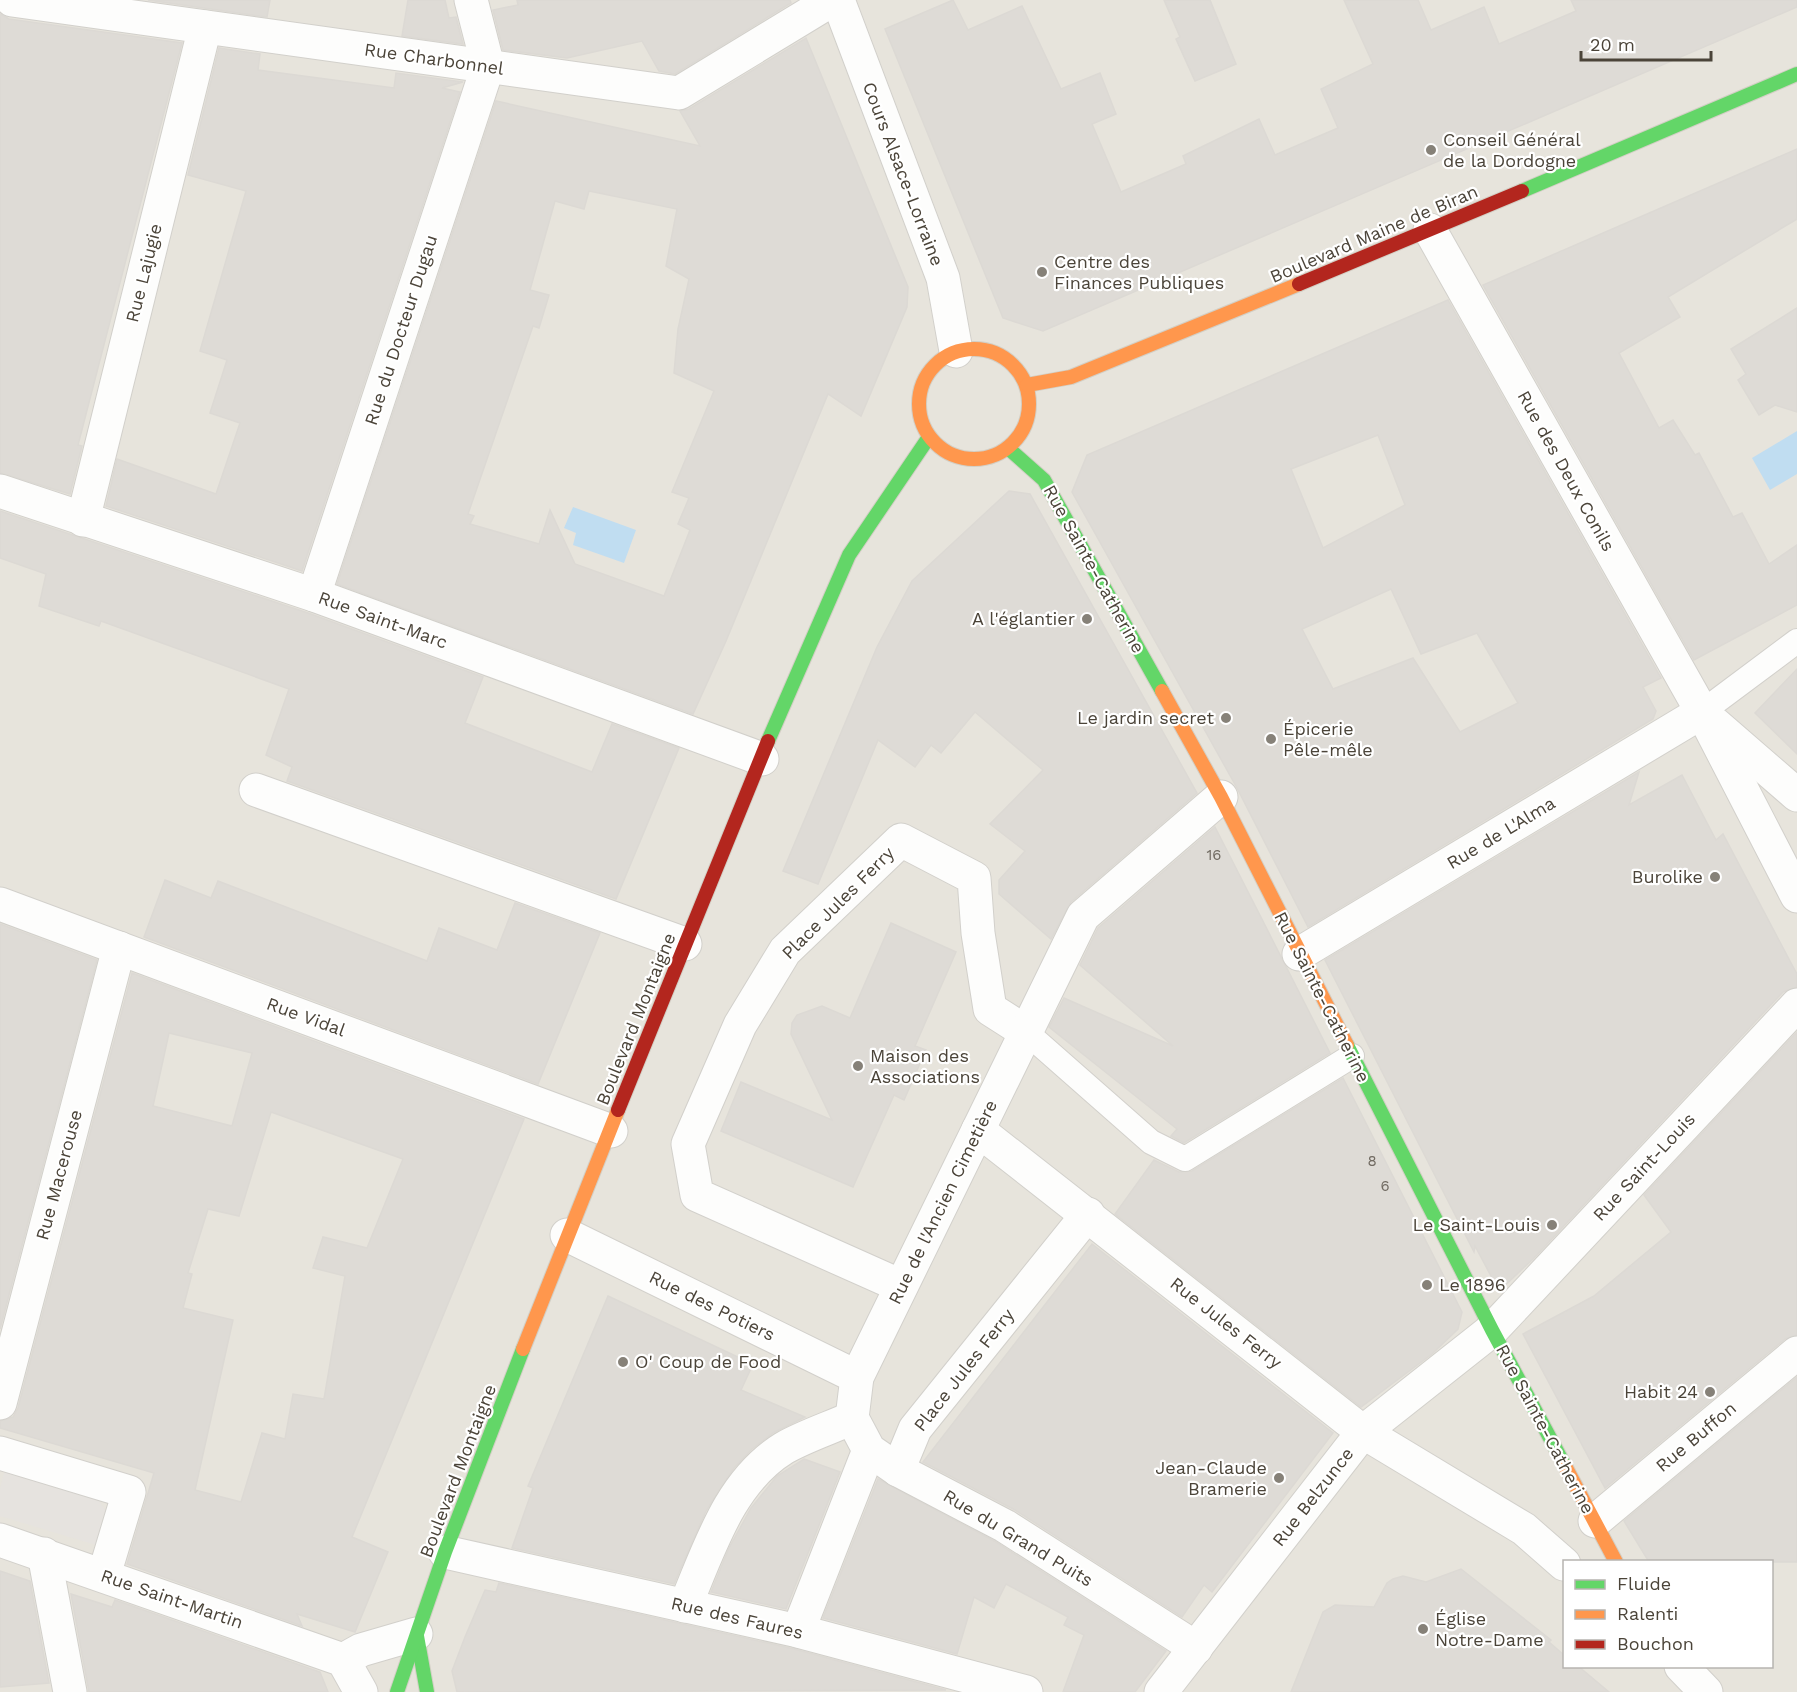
<svg xmlns="http://www.w3.org/2000/svg" width="1797" height="1692" font-family="'Work Sans',sans-serif">
	<style>
		.residential { fill: #e7e4dc; fill-rule: evenodd }
		.parking { fill: #e6e3df }
		.water { fill: #c0ddf1 }
		.building { fill: #dedbd6; stroke: #dcd9d4; stroke-width: 1.5; fill-rule: evenodd }
		.lines { fill: none; stroke-linecap: round; stroke-linejoin: round }
		.lane-casing { stroke: #d2d0cb; stroke-width: 26 }
		.street-casing { stroke: #d2d0cb; stroke-width: 35 }
		.fast-casing { stroke: #d3cfc5; stroke-width: 16 }
		.slow-casing { stroke: #d3cfc5; stroke-width: 16 }
		.jam-casing { stroke: #d3cfc5; stroke-width: 16 }
		.lane { stroke: #fdfdfc; stroke-width: 24 }
		.street { stroke: #fdfdfc; stroke-width: 33 }
		.fast { stroke: #63d668; stroke-width: 14 }
		.slow { stroke: #ff974d; stroke-width: 14 }
		.jam { stroke: #b3261e; stroke-width: 14 }
		.poi-dot { fill: #868178; stroke: #fff; stroke-width: 2 }
		.labels { text-anchor: middle; stroke-width: 4.5; stroke-linejoin: round; paint-order: stroke }
		.number-label { font-size: 15px; fill: #706a61 }
		.street-label { font-size: 18px; fill: #4b4439; stroke: #fff }
		.poi-label { font-size: 18px; fill: #4b4439; stroke: #fff; text-anchor: start }
	</style>
	<rect width="100%" height="100%" fill="#f4f2ee"/>
	<path class="residential" d="M0,0H1797V1692H0ZM1564,1562H1772V1666H1564Z"/>
	<path class="parking" d="M6,1466L92,1491L106,1511L99,1546L0,1516V1489Z"/>
	<g class="water">
		<path d="M1797,431V474L1770,490L1752,458Z"/>
		<path d="M573,507L636,530L624,563L573,545L576,533L564,528Z"/>
	</g>
	<g class="building">
		<path d="M148,0H270L267,17Z"/>
		<path d="M408,0H445L449,18L456,17L463,44L402,36Z"/>
		<path d="M517,0H790L791,3L675,74L659,71L642,41L567,58L503,50L493,10L518,5Z"/>
		<path d="M953,0L968,30L1022,6L1061,89L1100,73L1116,114L1092,124L1121,192L1186,164L1183,156L1259,119L1275,155L1338,128L1321,89L1373,64L1344,0H1418L1431,30L1484,7L1499,44L1576,11L1571,0H1797V7L1043,331L1003,318L885,29Z"/>
		<path d="M1164,0H1210L1236,64L1195,81L1176,39L1180,37Z"/>
		<path d="M0,14L9,19L182,43L78,445L82,446L70,494L0,473Z"/>
		<path d="M806,38L908,287L907,307L861,416L828,394L726,641L693,714L337,584L496,101L700,146L680,111L689,109ZM589,191L677,209L666,266L689,279L678,329L674,373L714,391L672,492L689,498L678,524L690,530L664,596L575,564L550,510L539,544L470,524L474,516L468,514L533,326L539,328L549,295L530,290L555,201L584,209Z"/>
		<path d="M219,48L260,54L258,70L394,88L396,73L463,82L442,88L460,92L302,571L106,506L117,459L216,494L240,423L210,413L227,360L200,351L246,191L188,175Z"/>
		<path d="M1797,149V219L1668,297L1680,317L1619,353L1659,428L1673,420L1695,455L1699,453L1733,517L1742,513L1769,564L1797,545V605L1694,660L1483,285Z"/>
		<path d="M1448,300L1661,678L1643,687L1656,711L1653,719L1308,927L1237,788L1072,492L1087,455ZM1378,435L1405,505L1323,548L1291,469ZM1391,589L1421,654L1477,633L1518,703L1460,732L1413,658L1333,689L1302,629Z"/>
		<path d="M1797,308V412L1775,405L1759,415L1738,380L1746,374L1731,349Z"/>
		<path d="M1009,491L1030,494L1197,793L1071,902L1051,939L999,894V880L1025,851L990,824L1043,770L975,712L941,753L931,745L915,767L878,740L818,884L783,871L877,647L912,581Z"/>
		<path d="M0,511L308,613L483,677L465,723L592,772L612,724L679,748L616,899L287,781L292,767L266,755L289,689L101,621L99,626L39,606L46,574L0,558Z"/>
		<path d="M1797,669V754L1755,713Z"/>
		<path d="M1639,772L1629,805L1682,775L1716,840L1723,834L1790,961L1797,974V987L1783,992L1533,1259L1499,1291L1475,1246L1474,1252L1325,960Z"/>
		<path d="M1215,827L1330,1053L1184,1143L1171,1136L1177,1129L1049,1027L1064,998L1173,1046L1080,965L1098,928Z"/>
		<path d="M165,880L211,898L218,881L427,961L439,928L497,950L515,903L600,933L538,1084L144,937Z"/>
		<path d="M891,923L956,952L915,1046L926,1050L904,1100L894,1095L853,1187L721,1131L741,1082L832,1120L791,1034L792,1023L797,1015L822,1006L850,1018Z"/>
		<path d="M0,924L97,960L0,1329Z"/>
		<path d="M132,973L524,1119L352,1537L388,1552L355,1632L297,1614L302,1626L127,1564L154,1473L0,1428V1421L13,1417L18,1408ZM169,1033L252,1053L232,1126L153,1106ZM271,1112L403,1159L367,1248L323,1237L313,1268L345,1276L324,1399L293,1394L285,1439L262,1433L241,1502L195,1490L233,1320L183,1308L192,1274L188,1273L208,1209L239,1216Z"/>
		<path d="M1797,1032V1335L1785,1339L1605,1488L1523,1334L1594,1296L1671,1232L1644,1195Z"/>
		<path d="M1343,1078L1462,1312L1458,1329L1432,1354L1361,1407L1115,1214L1154,1160L1179,1172L1192,1171Z"/>
		<path d="M1092,1244L1333,1433L1212,1592L1204,1585L1182,1617L1015,1510L923,1462Z"/>
		<path d="M608,1296L753,1364L741,1390L805,1417L773,1433L752,1449L734,1468L706,1511L674,1584L512,1548L533,1488L528,1486Z"/>
		<path d="M1797,1377V1562H1649L1624,1521Z"/>
		<path d="M804,1459L840,1472L786,1609L711,1592L729,1548L751,1508L777,1476Z"/>
		<path d="M878,1479L996,1542L1166,1651L1135,1692H1063L1084,1635L1064,1625L1068,1617L1006,1584L994,1608L974,1597L957,1654L823,1618Z"/>
		<path d="M1461,1569L1551,1640L1549,1642L1564,1655V1666H1578L1609,1692H1291L1323,1612L1335,1605L1374,1607L1387,1583L1393,1579L1403,1576L1426,1582Z"/>
		<path d="M0,1571L30,1581L49,1683L0,1687Z"/>
		<path d="M499,1583L794,1649L946,1690L457,1692L452,1671L465,1637L485,1590L496,1592Z"/>
		<path d="M71,1594L112,1607L115,1600L320,1672L328,1692H89Z"/>
	</g>
	<g class="lines">
		<defs>
			<g id="lane">
				<path d="M1702,712L1797,641"/>
				<path d="M1026,1032L1151,1142L1185,1159L1352,1056"/>
			</g>
			<g id="street">
				<path d="M12,0L679,93L832,0"/>
				<path d="M838,0L943,278L956,351"/>
				<path d="M1430,230L1702,712L1797,896"/>
				<path d="M0,491L314,595L762,759"/>
				<path d="M83,520L205,27"/>
				<path d="M314,595L488,66L471,0"/>
				<path d="M1715,724L1797,795"/>
				<path d="M256,790L685,944"/>
				<path d="M0,904L611,1131"/>
				<path d="M1299,954L1702,712"/>
				<path d="M978,1130L1363,1432L1524,1529L1564,1564"/>
				<path d="M567,1235L857,1377"/>
				<path d="M901,1286L697,1195L688,1144L740,1025L785,951L901,840L974,878L978,933L990,1009L1026,1032"/>
				<path d="M0,1403L119,948"/>
				<path d="M852,1418L857,1377L1083,916L1221,797"/>
				<path d="M852,1418L869,1450L898,1470L1005,1526L1196,1648"/>
				<path d="M0,1453L129,1492L104,1575"/>
				<path d="M898,1470L915,1429L1088,1214"/>
				<path d="M1595,1521L1797,1353"/>
				<path d="M0,1540L343,1660L361,1692"/>
				<path d="M445,1552L798,1631L1026,1692"/>
				<path d="M44,1554L70,1692"/>
				<path d="M685,1606C709,1550 729,1482 784,1448C805,1436 830,1428 852,1418"/>
				<path d="M798,1631L869,1450"/>
				<path d="M343,1660L361,1650L416,1634"/>
				<path d="M1681,1666L1706,1692"/>
				<path d="M1161,1692L1363,1432L1492,1330L1797,1005"/>
			</g>
			<g id="fast">
				<path d="M1522,191L1797,74"/>
				<path d="M1008,448L1044,480L1162,691"/>
				<path d="M768,741L849,555L929,437"/>
				<path d="M1347,1045L1492,1330L1565,1466"/>
				<path d="M417,1636L427,1692"/>
				<path d="M397,1692L445,1552L523,1349"/>
			</g>
			<g id="slow">
				<circle cx="974" cy="404" r="55"/>
				<path d="M1027,385L1071,377L1299,284"/>
				<path d="M1162,691L1221,797L1347,1045"/>
				<path d="M523,1349L618,1110"/>
				<path d="M1565,1466L1616,1562"/>
			</g>
			<g id="jam">
				<path d="M1299,284L1522,191"/>
				<path d="M618,1110L768,741"/>
			</g>
		</defs>
		<use href="#lane" class="lane-casing"/>
		<use href="#street" class="street-casing"/>
		<use href="#fast" class="fast-casing"/>
		<use href="#slow" class="slow-casing"/>
		<use href="#jam" class="jam-casing"/>
		<use href="#lane" class="lane"/>
		<use href="#street" class="street"/>
		<use href="#fast" class="fast"/>
		<use href="#slow" class="slow"/>
		<use href="#jam" class="jam"/>
	</g>
	<g class="poi-dot">
		<circle cx="1431" cy="150" r="6"/>
		<circle cx="1042" cy="272" r="6"/>
		<circle cx="1087" cy="619" r="6"/>
		<circle cx="1226" cy="718" r="6"/>
		<circle cx="1271" cy="739" r="6"/>
		<circle cx="1715" cy="877" r="6"/>
		<circle cx="858" cy="1066" r="6"/>
		<circle cx="1552" cy="1225" r="6"/>
		<circle cx="1427" cy="1285" r="6"/>
		<circle cx="623" cy="1362" r="6"/>
		<circle cx="1710" cy="1392" r="6"/>
		<circle cx="1279" cy="1478" r="6"/>
		<circle cx="1423" cy="1629" r="6"/>
	</g>
	<g class="labels">
		<g class="number-label">
			<text x="1214" y="860">16</text>
			<text x="1372" y="1166">8</text>
			<text x="1385" y="1191">6</text>
		</g>
		<g class="street-label">
			<text transform="translate(434 59) rotate(8)" y="6">Rue Charbonnel</text>
			<text transform="translate(903 174) rotate(69)" y="6">Cours Alsace-Lorraine</text>
			<text transform="translate(1374 234) rotate(-23)" y="6">Boulevard Maine de Biran</text>
			<text transform="translate(144 273) rotate(-76)" y="6">Rue Lajugie</text>
			<text transform="translate(401 330) rotate(-72)" y="6">Rue du Docteur Dugau</text>
			<text transform="translate(1566 471) rotate(61)" y="6">Rue des Deux Conils</text>
			<text transform="translate(1094 569) rotate(61)" y="6">Rue Sainte-Catherine</text>
			<text transform="translate(383 620) rotate(20)" y="6">Rue Saint-Marc</text>
			<text transform="translate(1501 833) rotate(-31)" y="6">Rue de L'Alma</text>
			<text transform="translate(838 903) rotate(-45)" y="6">Place Jules Ferry</text>
			<text transform="translate(1322 997) rotate(63)" y="6">Rue Sainte-Catherine</text>
			<text transform="translate(306 1017) rotate(20)" y="6">Rue Vidal</text>
			<text transform="translate(636 1019) rotate(-68)" y="6">Boulevard Montaigne</text>
			<text transform="translate(1644 1167) rotate(-47)" y="6">Rue Saint-Louis</text>
			<text transform="translate(59 1175) rotate(-75)" y="6">Rue Macerouse</text>
			<text transform="translate(943 1202) rotate(-64)" y="6">Rue de l'Ancien Cimetière</text>
			<text transform="translate(712 1306) rotate(26)" y="6">Rue des Potiers</text>
			<text transform="translate(1226 1323) rotate(38)" y="6">Rue Jules Ferry</text>
			<text transform="translate(964 1370) rotate(-52)" y="6">Place Jules Ferry</text>
			<text transform="translate(1545 1429) rotate(62)" y="6">Rue Sainte-Catherine</text>
			<text transform="translate(1696 1437) rotate(-40)" y="6">Rue Buffon</text>
			<text transform="translate(458 1471) rotate(-69)" y="6">Boulevard Montaigne</text>
			<text transform="translate(1313 1497) rotate(-52)" y="6">Rue Belzunce</text>
			<text transform="translate(1018 1538) rotate(31)" y="6">Rue du Grand Puits</text>
			<text transform="translate(172 1599) rotate(19)" y="6">Rue Saint-Martin</text>
			<text transform="translate(737 1618) rotate(13)" y="6">Rue des Faures</text>
		</g>
		<g class="poi-label">
			<text x="1443" y="146">Conseil Général<tspan x="1443" dy="21">de la Dordogne</tspan></text>
			<text x="1054" y="268">Centre des<tspan x="1054" dy="21">Finances Publiques</tspan></text>
			<text x="1075" y="625" text-anchor="end">A l'églantier</text>
			<text x="1214" y="724" text-anchor="end">Le jardin secret</text>
			<text x="1283" y="735">Épicerie<tspan x="1283" dy="21">Pêle-mêle</tspan></text>
			<text x="1703" y="883" text-anchor="end">Burolike</text>
			<text x="870" y="1062">Maison des<tspan x="870" dy="21">Associations</tspan></text>
			<text x="1540" y="1231" text-anchor="end">Le Saint-Louis</text>
			<text x="1439" y="1291">Le 1896</text>
			<text x="635" y="1368">O' Coup de Food</text>
			<text x="1698" y="1398" text-anchor="end">Habit 24</text>
			<text x="1267" y="1474" text-anchor="end">Jean-Claude<tspan x="1267" dy="21">Bramerie</tspan></text>
			<text x="1435" y="1625">Église<tspan x="1435" dy="21">Notre-Dame</tspan></text>
		</g>
	</g>
	<rect x="1563" y="1560" width="210" height="108" fill="#ffffff" stroke="#b7b4b0" stroke-width="1.5"/>
	<rect x="1575" y="1580" width="30" height="9" fill="#63d668" stroke="#b7b4b0" stroke-width="1.5"/>
	<text x="1617" y="1590" font-size="18" fill="#4b4439">Fluide</text>
	<rect x="1575" y="1610" width="30" height="9" fill="#ff974d" stroke="#b7b4b0" stroke-width="1.5"/>
	<text x="1617" y="1620" font-size="18" fill="#4b4439">Ralenti</text>
	<rect x="1575" y="1640" width="30" height="9" fill="#b3261e" stroke="#b7b4b0" stroke-width="1.5"/>
	<text x="1617" y="1650" font-size="18" fill="#4b4439">Bouchon</text>
	<path d="M1581 51v9h130v-9" fill="none" stroke="#4b4439" stroke-width="3"/>
	<text x="1590" y="51" font-size="18" fill="#4b4439" stroke="#ffffff" stroke-width="4.5" paint-order="stroke">20 m</text>
</svg>
